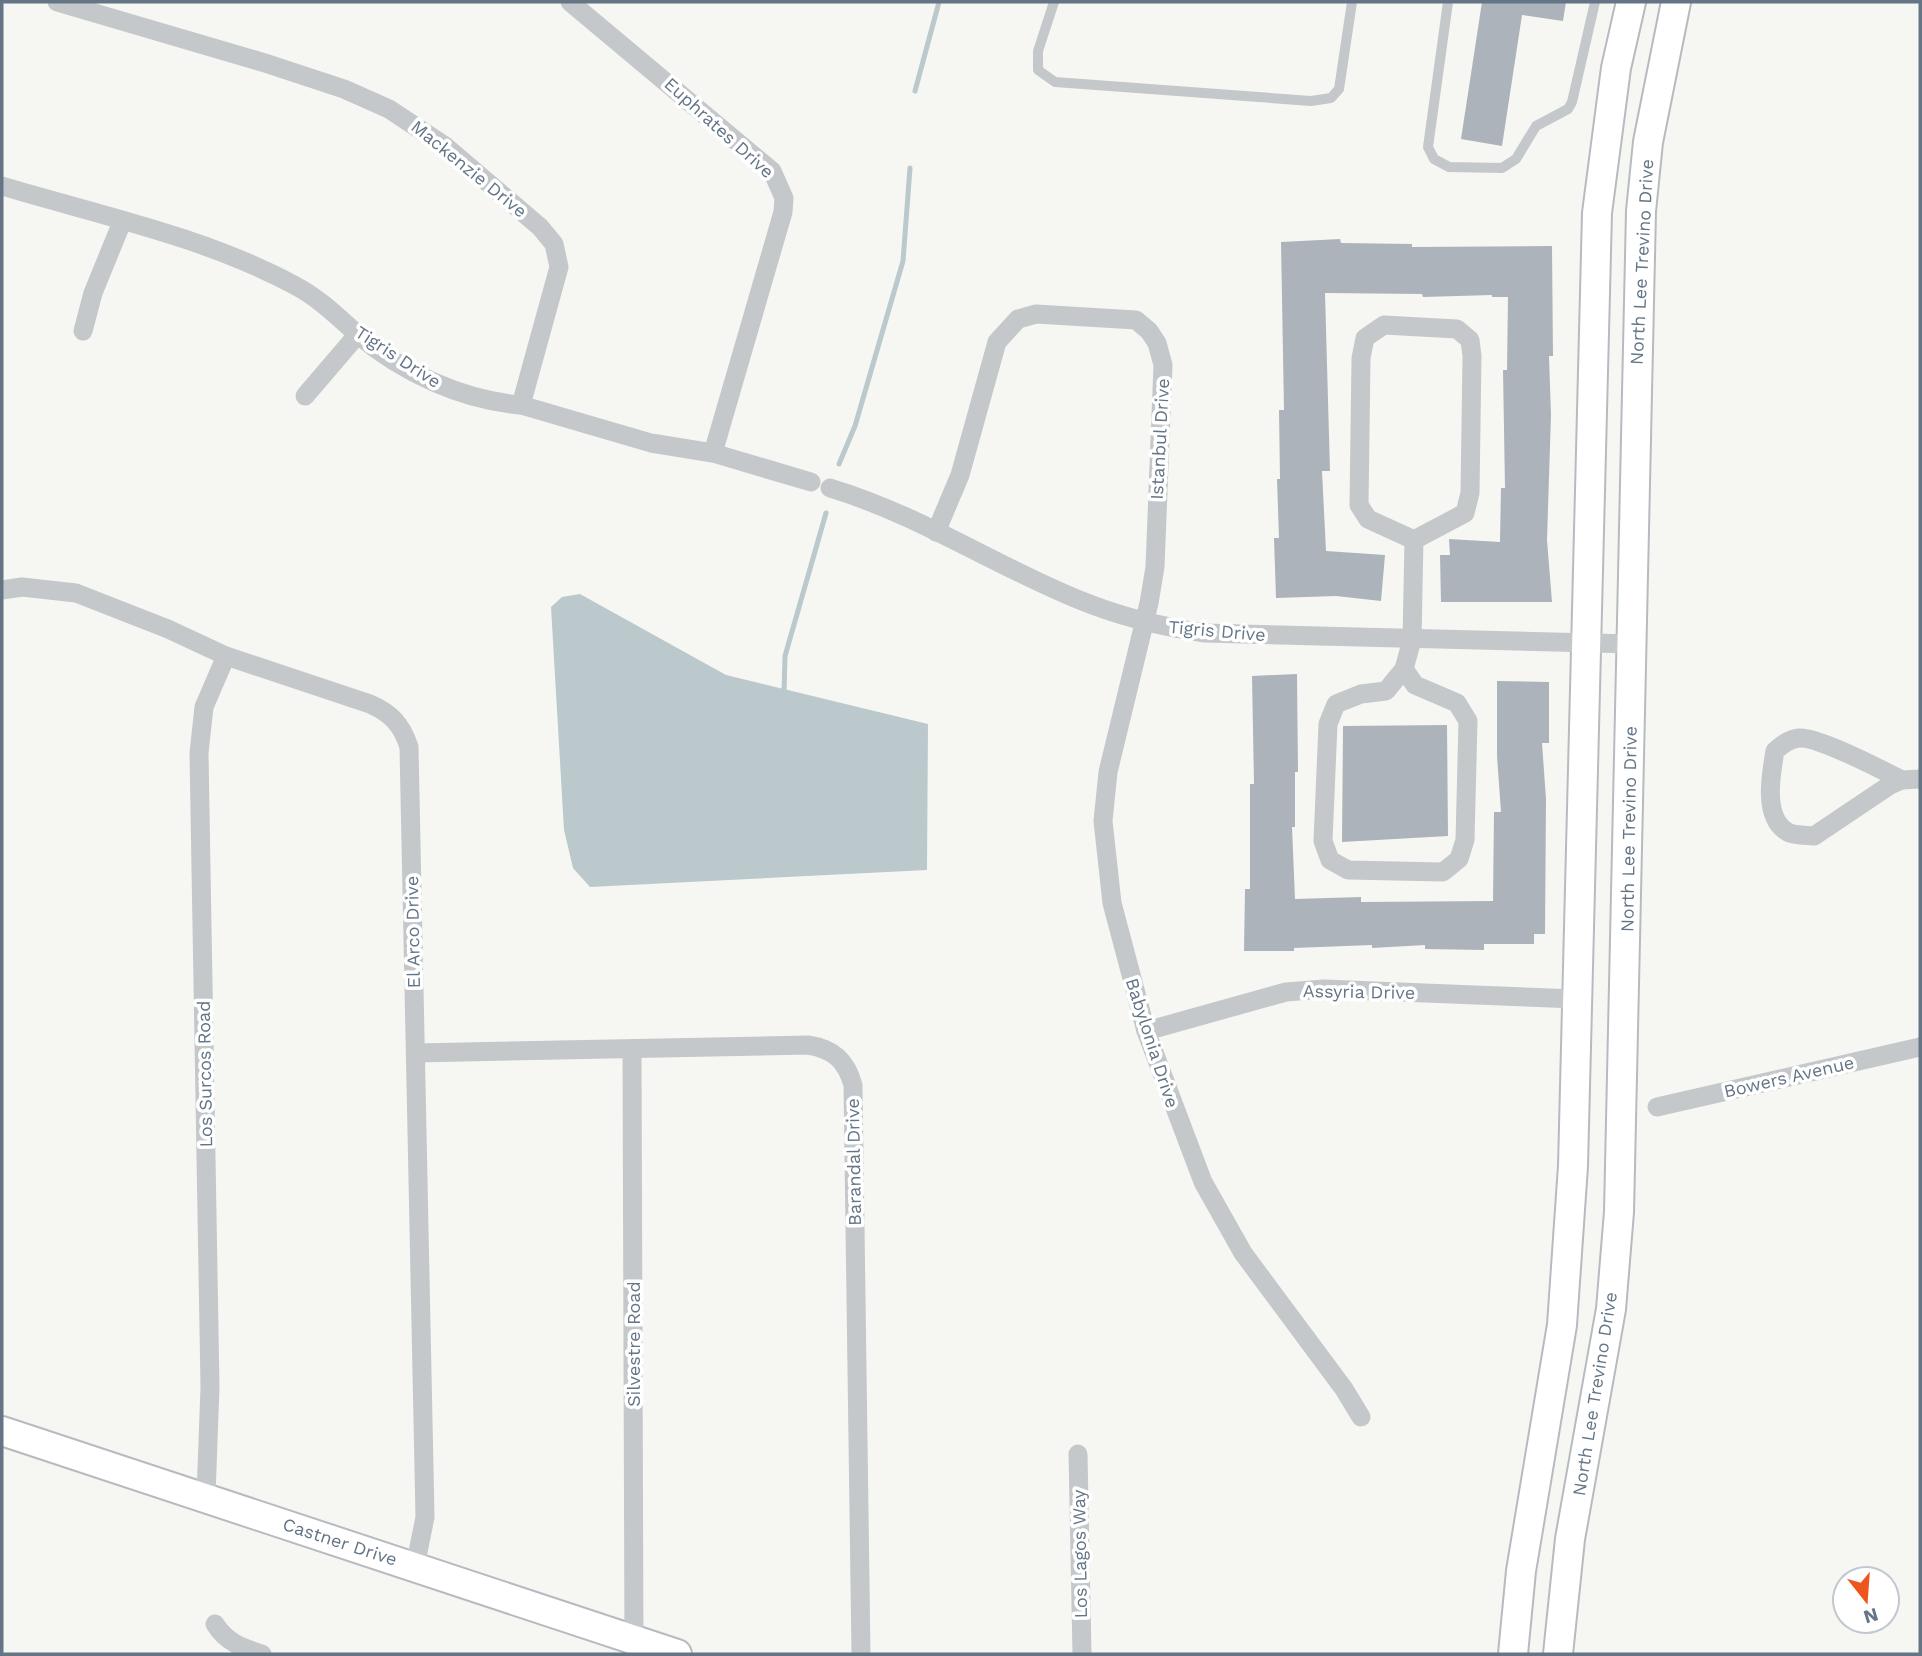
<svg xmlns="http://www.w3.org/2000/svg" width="1922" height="1656" font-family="'Work Sans',sans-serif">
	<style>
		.water { fill: #bbc8cc }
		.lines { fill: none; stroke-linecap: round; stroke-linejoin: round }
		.stream { stroke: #bbc8cc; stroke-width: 5 }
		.building { fill: #acb3ba }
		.secondary-casing { stroke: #b6bbc0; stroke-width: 32 }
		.lane { stroke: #c4c8cb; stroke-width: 10 }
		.street { stroke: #c4c8cb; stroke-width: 19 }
		.secondary { stroke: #fff; stroke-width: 28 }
		.labels { text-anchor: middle; stroke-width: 7; stroke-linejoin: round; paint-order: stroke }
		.street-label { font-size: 18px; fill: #647586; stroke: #fff }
	</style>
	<rect width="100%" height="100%" fill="#f6f7f3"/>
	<path class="water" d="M580,594L726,675L928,724L927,870L590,887L573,868L564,830L551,607L562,597Z"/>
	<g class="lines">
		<g class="stream">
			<path d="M915,91L939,2"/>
			<path d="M839,464L855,426L903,261L910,168"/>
			<path d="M784,693L785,656L826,513"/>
		</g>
	</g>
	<g class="building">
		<path d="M1482,2H1566L1563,21L1522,15L1502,146L1461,139Z"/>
		<path d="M1340,239L1341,243L1412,244V247L1552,246L1553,356H1549L1551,415L1547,540L1552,602H1441L1440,555H1450L1449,539L1500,542L1501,488H1505L1503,370H1507L1508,297H1492V295L1423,297L1422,294L1325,293L1330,471H1322L1326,551L1385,555L1381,601L1336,596L1276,598L1274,538H1279L1277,479H1280L1279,410H1284L1281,242Z"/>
		<path d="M1297,674L1298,772H1295V827H1292L1295,899L1361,897V902L1493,901L1494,812H1501L1497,756V681L1549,682V743H1542L1546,799L1545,934H1534V944H1484V950L1425,949V945L1372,948V945L1294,948V951H1244L1245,889H1250V784H1254L1252,676Z"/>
		<path d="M1447,725L1448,836L1342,842L1343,726Z"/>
	</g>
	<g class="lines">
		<defs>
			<g id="secondary">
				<path d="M2,1431L677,1654"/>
				<path d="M1513,1654L1521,1571L1562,1325L1573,1166L1597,213L1616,68L1631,2"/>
				<path d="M1558,1654L1570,1539L1611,1309L1619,1212L1641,211L1648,142L1676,2"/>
			</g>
		</defs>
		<use href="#secondary" class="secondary-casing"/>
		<g class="lane">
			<path d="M1054,2L1038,51V70L1055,82L1311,101L1331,98L1339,89L1352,2"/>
			<path d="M1448,2L1428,147L1434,159L1449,167L1502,168L1516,159L1536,126L1568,109L1572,102L1595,2"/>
		</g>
		<g class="street">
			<path d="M57,2L265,63L344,89L389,109L445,146L540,227L554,244L559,267L521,405"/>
			<path d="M570,2L772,171L784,198L783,212L713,453"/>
			<path d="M2,186C99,215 205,237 294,285C319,298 337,316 357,334C403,373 462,400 521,405L651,443L713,453L811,482"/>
			<path d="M83,331L93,293L122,222"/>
			<path d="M305,396L358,334"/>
			<path d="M830,488C917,514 994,565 1077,599C1118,616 1162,627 1205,633L1632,644"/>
			<path d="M936,532L960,475L997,342L1018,319L1036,314L1136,320L1149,331L1157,343L1163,365L1155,567L1149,603L1108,772L1103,821L1112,903L1146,1031L1203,1182L1243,1253L1344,1389L1361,1417"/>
			<path d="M2,590L22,587L76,593L168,629L226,656L370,704C391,713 402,725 409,747L425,1517L415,1567"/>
			<path d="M1404,669L1415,685L1457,703L1468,721L1465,840L1459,859L1443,872L1348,870L1330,860L1323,841L1328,724L1336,704L1361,694L1386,691L1404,669L1412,640L1414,540L1465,513L1470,493L1472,356L1470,340L1457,329L1384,325L1365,338L1361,358L1359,505L1368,519L1414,540"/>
			<path d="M1902,780C1882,770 1817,736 1799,738C1789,739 1782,745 1775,751C1771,774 1763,816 1786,831C1793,836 1806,835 1814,836L1890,785L1902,780L1920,779"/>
			<path d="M1146,1031L1286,992L1324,989L1577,999"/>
			<path d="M632,1049L634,1649"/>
			<path d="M416,1053L808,1045C833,1049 846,1060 853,1085L861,1654"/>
			<path d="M1657,1107L1920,1047"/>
			<path d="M1078,1454L1082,1654"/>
			<path d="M206,1496L210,1387L199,753L204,707L226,656"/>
			<path d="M215,1624C226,1642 242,1648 262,1654"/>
		</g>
		<use href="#secondary" class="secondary"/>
	</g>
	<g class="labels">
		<g class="street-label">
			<text transform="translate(719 128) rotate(42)" y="6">Euphrates Drive</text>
			<text transform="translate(469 169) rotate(39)" y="6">Mackenzie Drive</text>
			<text transform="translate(1642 262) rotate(-87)" y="6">North Lee Trevino Drive</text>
			<text transform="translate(398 357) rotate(33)" y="6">Tigris Drive</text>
			<text transform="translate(1160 439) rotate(-87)" y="6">Istanbul Drive</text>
			<text transform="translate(1217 631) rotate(5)" y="6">Tigris Drive</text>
			<text transform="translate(1629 829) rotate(-89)" y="6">North Lee Trevino Drive</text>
			<text transform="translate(413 932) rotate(-91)" y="6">El Arco Drive</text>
			<text transform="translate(1359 992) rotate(1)" y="6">Assyria Drive</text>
			<text transform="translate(1152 1043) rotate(72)" y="6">Babylonia Drive</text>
			<text transform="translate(205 1074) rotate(-91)" y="6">Los Surcos Road</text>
			<text transform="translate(1789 1077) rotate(-13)" y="6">Bowers Avenue</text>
			<text transform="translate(854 1162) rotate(-91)" y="6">Barandal Drive</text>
			<text transform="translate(634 1344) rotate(-90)" y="6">Silvestre Road</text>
			<text transform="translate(1595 1394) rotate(-81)" y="6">North Lee Trevino Drive</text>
			<text transform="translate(340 1542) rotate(18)" y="6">Castner Drive</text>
			<text transform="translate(1080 1554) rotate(-91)" y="6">Los Lagos Way</text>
		</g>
	</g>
	<rect width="1922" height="1656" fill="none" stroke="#647586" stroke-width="7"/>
	<g transform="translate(1866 1600) rotate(163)"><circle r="33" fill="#ffffff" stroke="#c1c8cf" stroke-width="2"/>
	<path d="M0-5L12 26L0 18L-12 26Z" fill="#ed571d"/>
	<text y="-10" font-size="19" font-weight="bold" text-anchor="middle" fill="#647586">N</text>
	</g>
</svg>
